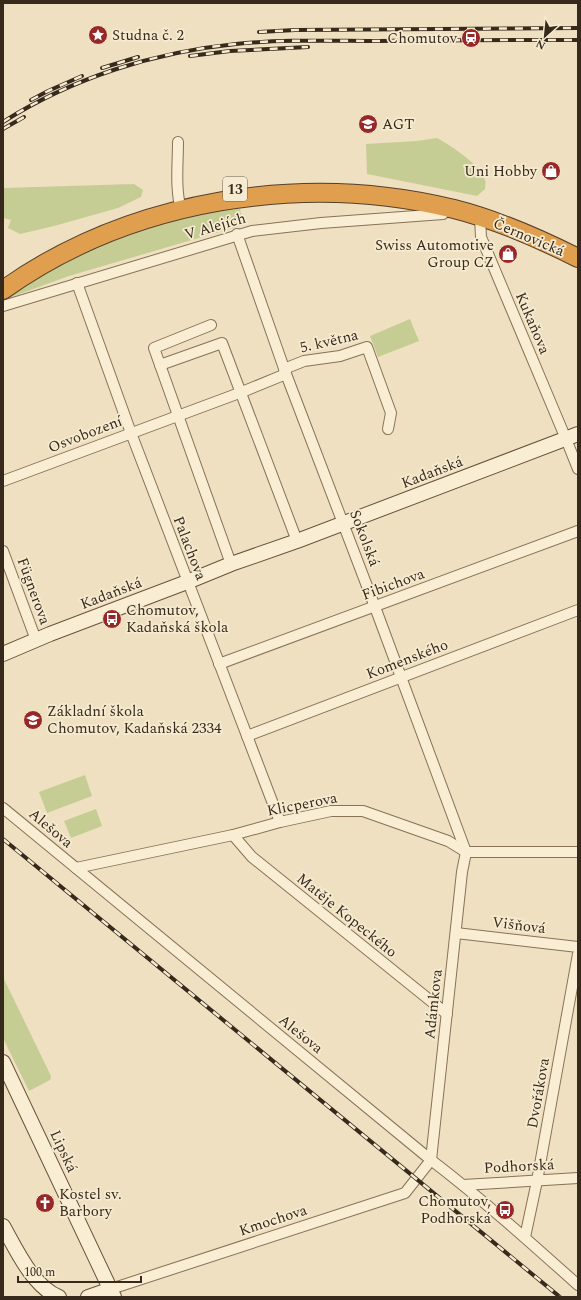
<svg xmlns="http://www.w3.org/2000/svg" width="581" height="1300" font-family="Spectral,serif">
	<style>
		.green { fill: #c6cd94 }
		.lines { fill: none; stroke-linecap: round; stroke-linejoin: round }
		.street-casing { stroke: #887158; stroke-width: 12 }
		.secondary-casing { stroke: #69523b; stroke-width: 16 }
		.highway-casing { stroke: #553f2c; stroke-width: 20 }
		.street { stroke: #f9eed3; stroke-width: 10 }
		.secondary { stroke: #f9eed3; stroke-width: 14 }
		.highway { stroke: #e09f4e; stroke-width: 18 }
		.rail-casing { stroke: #37291c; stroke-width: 4 }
		.rail { stroke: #f6ebd0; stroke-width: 2.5; stroke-dasharray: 8; stroke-linecap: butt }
		.labels { text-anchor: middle; stroke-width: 3.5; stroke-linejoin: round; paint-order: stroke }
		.shield { fill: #f6ebd0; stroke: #706352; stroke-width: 1 }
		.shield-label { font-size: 14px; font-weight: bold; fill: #37291c }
		.poi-label { font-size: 15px; fill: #37291c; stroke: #f6ebd0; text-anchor: start }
		.street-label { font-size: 15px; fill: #37291c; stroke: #f6ebd0 }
	</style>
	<rect width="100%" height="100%" fill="#eee0c0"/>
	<g class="green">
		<path d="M437,138C450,145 481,165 485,180C486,182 485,187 485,189L477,196L367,174L366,144L417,141Z"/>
		<path d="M134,184L143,190L141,197L118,208L54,226L20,234L8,228L11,220L3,218V188Z"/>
		<path d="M240,209L243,225L69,276L3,300L43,272L93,246L195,213Z"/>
		<path d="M410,319L419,341L378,357L370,336Z"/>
		<path d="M85,775L92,796L47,813L39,792Z"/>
		<path d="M96,809L102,826L71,838L64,821Z"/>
		<path d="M3,977L51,1076L50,1080L29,1091L3,1038Z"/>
	</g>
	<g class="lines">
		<defs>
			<g id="street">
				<path d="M178,142C178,164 175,188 181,210"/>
				<path d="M480,217L481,237L566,439L578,469"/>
				<path d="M237,234L286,374L375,607L466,852"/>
				<path d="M77,283L131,433L280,822"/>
				<path d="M3,306L252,231L321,223L443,214"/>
				<path d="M211,325L154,348L231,564"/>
				<path d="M160,365L222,343L297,541"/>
				<path d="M284,369L304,361L340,356L367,347L391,413L388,429"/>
				<path d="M3,481L242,392L286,374"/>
				<path d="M3,551L36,640"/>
				<path d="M219,664L578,531"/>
				<path d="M247,736L578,610"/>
				<path d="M3,808L431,1160C482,1199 530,1242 578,1285"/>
				<path d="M233,835L252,857L447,1014"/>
				<path d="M76,868L233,835L280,822L331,811H363L448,841L466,852H578"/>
				<path d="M456,933L578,947"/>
				<path d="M463,1185L578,1178"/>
				<path d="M525,1237L537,1181L578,954"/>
				<path d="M111,1289L405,1193L431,1160L462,872L466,852"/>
			</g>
			<g id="secondary">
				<path d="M3,654L50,634L187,582L231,564L297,541L578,434"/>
				<path d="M3,1062L114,1297"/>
				<path d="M3,1226C16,1249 33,1287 59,1297"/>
				<path d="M88,1297L111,1289"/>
			</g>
			<path id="highway" d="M3,290C131,199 303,172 454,209C498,220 538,238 578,258"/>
		</defs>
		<use href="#street" class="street-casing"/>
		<use href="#secondary" class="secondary-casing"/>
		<use href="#highway" class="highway-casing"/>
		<use href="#street" class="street"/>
		<use href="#secondary" class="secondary"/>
		<use href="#highway" class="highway"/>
		<defs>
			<g id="rail">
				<path d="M259,32L295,30L578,28"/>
				<path d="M190,56L230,51L308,47"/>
				<path d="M102,68L138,57"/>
				<path d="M31,100L48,91L82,76"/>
				<path d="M3,122C72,78 155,52 236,44C284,39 333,41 381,41C447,40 512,40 578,40"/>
				<path d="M3,129L24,117"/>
				<path d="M3,839L560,1297"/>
			</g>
		</defs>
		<use href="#rail" class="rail-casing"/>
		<use href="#rail" class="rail"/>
	</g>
	<defs>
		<symbol id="sight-disc" viewBox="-11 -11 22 22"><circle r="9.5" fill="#982728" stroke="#f6ebd0"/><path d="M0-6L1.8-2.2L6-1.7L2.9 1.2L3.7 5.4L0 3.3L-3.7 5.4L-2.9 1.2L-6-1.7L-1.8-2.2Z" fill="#fff"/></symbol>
		<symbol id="station-disc" viewBox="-11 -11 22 22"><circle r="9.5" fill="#982728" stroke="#f6ebd0"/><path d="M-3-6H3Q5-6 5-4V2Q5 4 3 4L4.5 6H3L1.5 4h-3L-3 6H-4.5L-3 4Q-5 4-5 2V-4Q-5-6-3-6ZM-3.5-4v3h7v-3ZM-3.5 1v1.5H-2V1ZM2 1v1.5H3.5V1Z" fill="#fff"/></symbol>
		<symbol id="school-disc" viewBox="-11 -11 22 22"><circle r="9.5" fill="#982728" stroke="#f6ebd0"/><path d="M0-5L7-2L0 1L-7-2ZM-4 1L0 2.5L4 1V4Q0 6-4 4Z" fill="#fff"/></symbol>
		<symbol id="shop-disc" viewBox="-11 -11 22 22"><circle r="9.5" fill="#982728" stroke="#f6ebd0"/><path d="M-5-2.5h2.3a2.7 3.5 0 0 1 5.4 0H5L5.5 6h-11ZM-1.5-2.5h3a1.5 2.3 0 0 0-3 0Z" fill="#fff"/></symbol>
		<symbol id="bus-disc" viewBox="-11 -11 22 22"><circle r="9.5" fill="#982728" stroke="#f6ebd0"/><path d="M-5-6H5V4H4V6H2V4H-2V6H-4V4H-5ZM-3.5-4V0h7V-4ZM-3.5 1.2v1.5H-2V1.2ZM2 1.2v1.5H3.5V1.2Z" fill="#fff"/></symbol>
		<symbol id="church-disc" viewBox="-11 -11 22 22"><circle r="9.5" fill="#982728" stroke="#f6ebd0"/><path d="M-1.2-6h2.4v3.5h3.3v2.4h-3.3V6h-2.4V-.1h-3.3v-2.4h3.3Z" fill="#fff"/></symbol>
	</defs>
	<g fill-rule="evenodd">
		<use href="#sight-disc" x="87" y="24" width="22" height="22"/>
		<use href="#station-disc" x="460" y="27" width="22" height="22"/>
		<use href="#school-disc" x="357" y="113" width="22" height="22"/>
		<use href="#shop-disc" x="540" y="160" width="22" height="22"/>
		<use href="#shop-disc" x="497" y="243" width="22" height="22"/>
		<use href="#bus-disc" x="101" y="608" width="22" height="22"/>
		<use href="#school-disc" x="22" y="709" width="22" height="22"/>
		<use href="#church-disc" x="34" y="1192" width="22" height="22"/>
		<use href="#bus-disc" x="494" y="1199" width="22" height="22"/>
	</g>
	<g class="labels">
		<rect class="shield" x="223" y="177" width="24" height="24" rx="3"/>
		<g class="shield-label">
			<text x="235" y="194">13</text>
		</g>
		<g class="poi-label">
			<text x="112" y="40">Studna č. 2</text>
			<text x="457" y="43" text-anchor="end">Chomutov</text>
			<text x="382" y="129">AGT</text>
			<text x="537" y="176" text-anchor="end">Uni Hobby</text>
			<text x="494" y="250" text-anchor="end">Swiss Automotive<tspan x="494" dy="17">Group CZ</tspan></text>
			<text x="126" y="615">Chomutov,<tspan x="126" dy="17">Kadaňská škola</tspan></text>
			<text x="47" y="716">Základní škola<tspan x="47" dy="17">Chomutov, Kadaňská 2334</tspan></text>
			<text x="59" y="1199">Kostel sv.<tspan x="59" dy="17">Barbory</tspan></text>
			<text x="491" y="1206" text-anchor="end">Chomutov,<tspan x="491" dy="17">Podhorská</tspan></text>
		</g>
		<g class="street-label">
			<text transform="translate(215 226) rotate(-16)" y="5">V Alejích</text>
			<text transform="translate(529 237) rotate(23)" y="5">Černovická</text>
			<text transform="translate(533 323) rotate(67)" y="5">Kukaňova</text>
			<text transform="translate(329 341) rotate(-13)" y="5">5. května</text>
			<text transform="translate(85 434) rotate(-21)" y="5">Osvobození</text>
			<text transform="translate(432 472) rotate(-21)" y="5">Kadaňská</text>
			<text transform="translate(365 538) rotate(69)" y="5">Sokolská</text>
			<text transform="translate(190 548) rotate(69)" y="5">Palachova</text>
			<text transform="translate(393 584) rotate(-20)" y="5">Fibichova</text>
			<text transform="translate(34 591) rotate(70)" y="5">Fügnerova</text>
			<text transform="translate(111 593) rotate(-21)" y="5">Kadaňská</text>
			<text transform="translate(407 659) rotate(-21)" y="5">Komenského</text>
			<text transform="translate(302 804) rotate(-11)" y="5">Klicperova</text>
			<text transform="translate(51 828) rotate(40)" y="5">Alešova</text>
			<text transform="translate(347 915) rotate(39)" y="5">Matěje Kopeckého</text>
			<text transform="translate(519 925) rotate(7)" y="5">Višňová</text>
			<text transform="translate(433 1004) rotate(-84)" y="5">Adámkova</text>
			<text transform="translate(301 1034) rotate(39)" y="5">Alešova</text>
			<text transform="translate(538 1093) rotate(-80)" y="5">Dvořákova</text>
			<text transform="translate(64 1151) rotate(65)" y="5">Lipská</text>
			<text transform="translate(519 1166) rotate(-3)" y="5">Podhorská</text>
			<text transform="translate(273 1220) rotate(-18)" y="5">Kmochova</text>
		</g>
	</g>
	<rect width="581" height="1300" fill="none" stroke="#37291c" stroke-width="8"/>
	<g transform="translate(545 36) rotate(207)" stroke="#f6ebd0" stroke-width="3" paint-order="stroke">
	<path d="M0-3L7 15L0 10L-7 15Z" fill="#37291c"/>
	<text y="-6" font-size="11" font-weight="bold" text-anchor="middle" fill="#37291c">N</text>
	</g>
	<path d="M18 1276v6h123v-6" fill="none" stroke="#37291c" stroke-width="2"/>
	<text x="24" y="1276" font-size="12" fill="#37291c" stroke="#f6ebd0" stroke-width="3" paint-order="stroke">100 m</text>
</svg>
